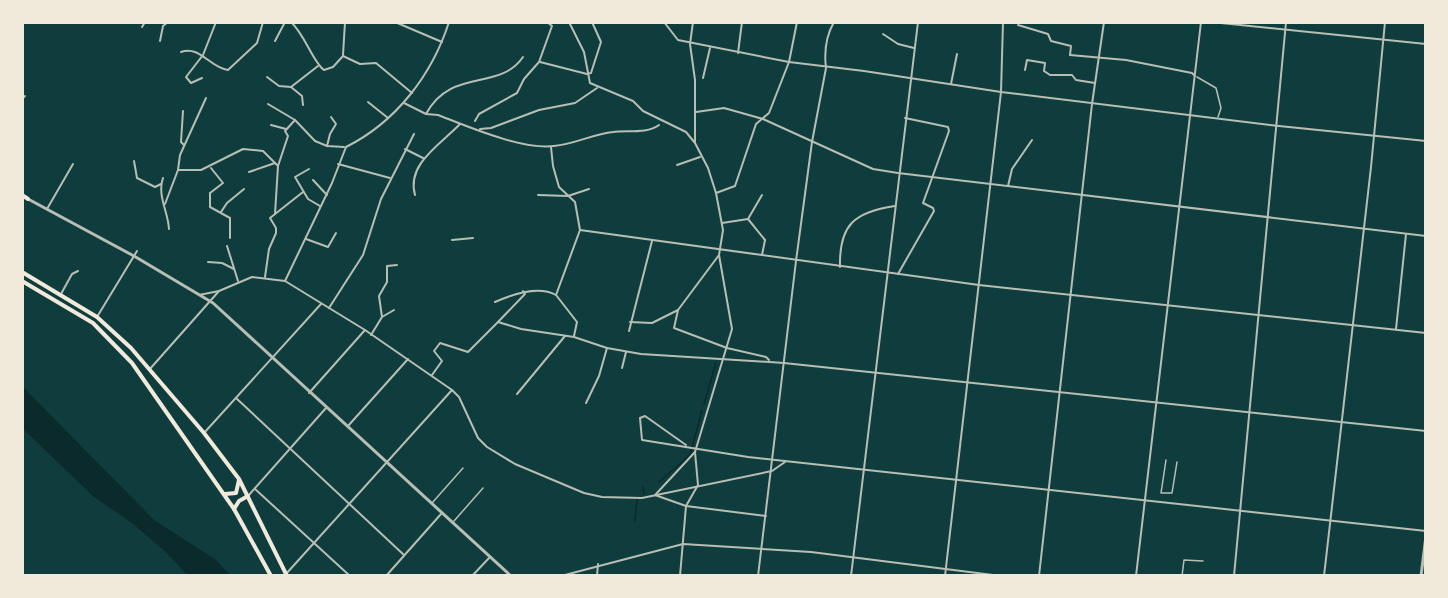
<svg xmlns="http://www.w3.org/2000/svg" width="1448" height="598" font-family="Cabin,sans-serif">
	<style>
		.water { fill: #0a2a2b }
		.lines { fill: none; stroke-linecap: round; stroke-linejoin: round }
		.stream { stroke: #0a2a2b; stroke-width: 1.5 }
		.service { stroke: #b8beb3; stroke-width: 1.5 }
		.pedestrian { stroke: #b8beb3; stroke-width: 2 }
		.minor { stroke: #b8beb3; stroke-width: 2 }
		.tertiary { stroke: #b8beb3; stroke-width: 3 }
		.primary { stroke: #f1e9da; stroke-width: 4 }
	</style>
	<rect width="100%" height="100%" fill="#0f3d3e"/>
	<path class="water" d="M23,387L154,520L216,560L230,575H187L168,554L132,523L94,497L23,429Z"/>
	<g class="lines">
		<g class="stream">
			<path d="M704,404L716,363"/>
			<path d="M659,482L690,455L702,410"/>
			<path d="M643,487L644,494"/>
			<path d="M635,521L637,499"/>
		</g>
		<g class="service">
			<path d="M1197,77L1216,88L1221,108L1218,117"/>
			<path d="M1166,460L1161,493H1172L1177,462"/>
			<path d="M432,503L463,468"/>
			<path d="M454,521L483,488"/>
			<path d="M1182,576L1184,560L1203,561"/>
		</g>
		<g class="pedestrian">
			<path d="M1018,25L1048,34L1051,41L1071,46L1070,55"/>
			<path d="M1025,70L1027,60L1045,63L1044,71L1050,75H1072L1076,80L1095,83"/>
			<path d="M267,77L279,86L291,87L318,66"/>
			<path d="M291,87L302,96L303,105"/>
			<path d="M368,102L388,118"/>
			<path d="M268,104L295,120L315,141"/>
			<path d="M183,111L181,142L184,145"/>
			<path d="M271,125L286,129"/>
			<path d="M480,129L491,128L539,110L575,103L597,88"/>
			<path d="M134,161L137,178L155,187L161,184"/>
			<path d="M211,168L223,183L210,193V207L230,218V238"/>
			<path d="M309,169L295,177L308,199L320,206"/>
			<path d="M178,170H201L243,149L263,151L278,166"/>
			<path d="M249,172L275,163"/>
			<path d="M163,178C157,196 168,211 169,229"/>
			<path d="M165,204L178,170L180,155L206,98"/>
			<path d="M221,212L227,203L244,189"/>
			<path d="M275,214L278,166L288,136L285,131L295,120"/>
			<path d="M748,219L765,240"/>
			<path d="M452,240L473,238"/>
			<path d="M227,246L238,281"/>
			<path d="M208,262L222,263L234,269"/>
			<path d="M265,277L269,249L276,233V228L270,218L303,192"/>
			<path d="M495,302C513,294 538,285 556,295"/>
			<path d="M382,317L394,310"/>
			<path d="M498,322L525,294L523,291"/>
			<path d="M1396,329L1406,234"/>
			<path d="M371,335L382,317L379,296L387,282V266L397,265"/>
		</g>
		<g class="minor">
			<path d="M291,22C305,35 313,62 324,70L333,67L343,56L360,64L376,63L412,93"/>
			<path d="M395,22L442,42"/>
			<path d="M569,22L584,52L590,83L633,101L643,111L686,132L695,143"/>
			<path d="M664,22L678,40L789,62L864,71L1001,92L1279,126L1426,141"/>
			<path d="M1211,22L1426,44"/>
			<path d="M372,23L373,22"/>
			<path d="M142,27L145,22"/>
			<path d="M883,34L898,44L914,48"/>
			<path d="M160,41L163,26L168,22"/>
			<path d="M275,41L285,22"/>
			<path d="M181,52C200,45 210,68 228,70L257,43L263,22"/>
			<path d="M738,53L742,22"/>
			<path d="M343,55L345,22"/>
			<path d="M1070,55L1126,60L1192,73L1195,76"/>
			<path d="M540,62L587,74"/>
			<path d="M587,74L591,73L601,42L592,22"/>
			<path d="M202,78L191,83L186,77L203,55L216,22"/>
			<path d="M703,78L710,48"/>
			<path d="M951,84L957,54"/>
			<path d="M22,99L25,96"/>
			<path d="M404,103L426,114L438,115C469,127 522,150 554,146C575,144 593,134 613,132C627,130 647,134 659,125"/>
			<path d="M696,112L724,108L763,119L873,169L898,173L1426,236"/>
			<path d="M426,114C451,67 499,92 523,57"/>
			<path d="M475,121L479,114L517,93L524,79L539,62L552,26L547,22"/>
			<path d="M315,141L327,146L344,147"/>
			<path d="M327,146L330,134L336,124L331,117"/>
			<path d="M551,147L553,166L559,187L575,202L580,230L556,295L577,322L574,336"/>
			<path d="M405,149L423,158"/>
			<path d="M338,164L390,178"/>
			<path d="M677,165L700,157"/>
			<path d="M313,180L327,195"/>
			<path d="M1008,186L1012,169L1032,140"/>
			<path d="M716,193L735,186L756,124L769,113L789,62L797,22"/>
			<path d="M415,195C406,164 441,144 460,124"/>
			<path d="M538,195L568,196L589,189"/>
			<path d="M47,209L73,164"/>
			<path d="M722,223L748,219L762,195"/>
			<path d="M580,230L979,285L1426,333"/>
			<path d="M306,239L328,247L336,233"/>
			<path d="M719,255L678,310L674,328L727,348L766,357L769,360"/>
			<path d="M762,255L765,240"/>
			<path d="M840,267C839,225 854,212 895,206"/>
			<path d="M898,274L934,211L933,208L923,203L949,131L948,127L905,118"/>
			<path d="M285,281L332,183L346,147C396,122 432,75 449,22"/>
			<path d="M61,294L72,274L78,271"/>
			<path d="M199,295L219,291L252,277L285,281L365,330L452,390L459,397L478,438L487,447L515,464L584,493L602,497L642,498L772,471L785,462"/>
			<path d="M329,308L363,255L381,199L414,134"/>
			<path d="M97,317L137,251"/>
			<path d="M630,322L652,323L678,310"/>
			<path d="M629,331L652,241"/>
			<path d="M622,368L626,352"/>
			<path d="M149,370L219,291"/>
			<path d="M432,375L442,361L434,351L440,343L468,352L498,322L521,329L574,337L607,348L641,354L784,363L1426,431"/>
			<path d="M309,393L365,330"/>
			<path d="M517,394L565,336"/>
			<path d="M236,398L404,555"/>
			<path d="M586,403L599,376L607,348"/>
			<path d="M348,426L408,359"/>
			<path d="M204,433L321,304"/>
			<path d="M686,445L645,416L640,418L642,440L748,457L1426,531"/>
			<path d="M255,489L350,576"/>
			<path d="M656,494L695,452"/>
			<path d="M655,495L686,506L766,516"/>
			<path d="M248,496L326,408"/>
			<path d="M286,574L452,390"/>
			<path d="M386,576L441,514"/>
			<path d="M472,576L490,557"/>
			<path d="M561,576L683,544L811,552L1001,576"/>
			<path d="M597,576L598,564"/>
			<path d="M680,576L686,506L698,485L695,452L732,329L719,255L723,230L716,193L708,168L695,143V80L690,44L693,22"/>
			<path d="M758,576L796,261L812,142L826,68C824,52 826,36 834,22"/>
			<path d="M851,576L918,22"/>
			<path d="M945,576L1001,92L1003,22"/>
			<path d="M1039,576L1092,104L1104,22"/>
			<path d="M1136,576L1201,22"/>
			<path d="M1234,576L1286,22"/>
			<path d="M1324,576L1371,167L1385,22"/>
		</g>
		<g class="tertiary">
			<path d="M28,199L134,256L213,303L511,576"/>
			<path d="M1421,576L1426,536"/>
		</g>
		<g class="primary">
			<path d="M22,195L28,199"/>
			<path d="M22,272L97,317L131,348L204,433L239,479L287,576"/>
			<path d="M22,281L93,323L132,363L234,509L271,576"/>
			<path d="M225,494L236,493L239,480"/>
			<path d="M234,509L239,501L248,496"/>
		</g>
	</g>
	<rect width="1448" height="598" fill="none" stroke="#f1e9da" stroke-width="48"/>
</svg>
